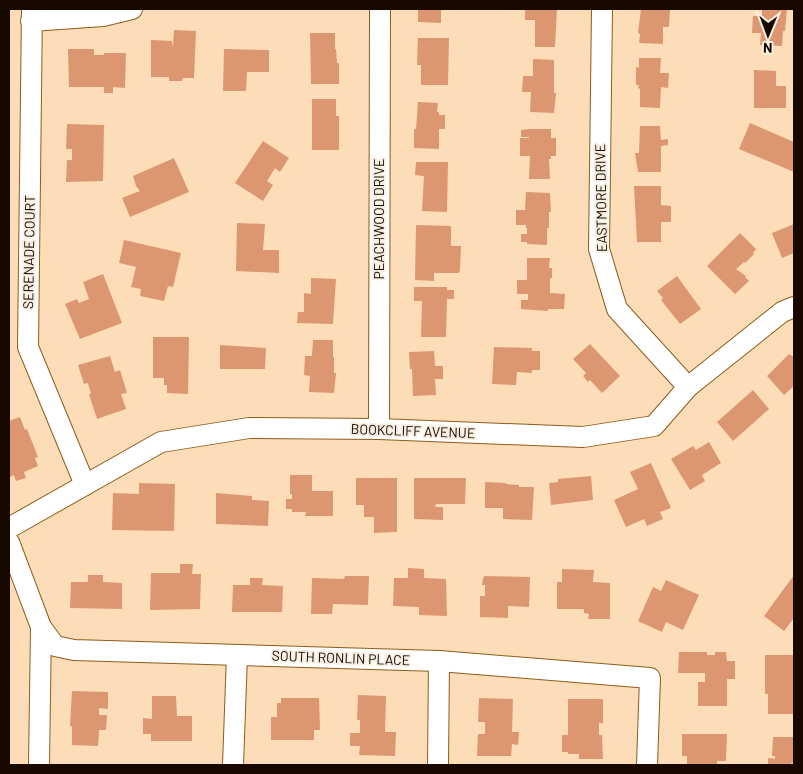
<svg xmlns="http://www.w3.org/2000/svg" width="803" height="774" font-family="Barlow,sans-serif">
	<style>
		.building { fill: #dd9770 }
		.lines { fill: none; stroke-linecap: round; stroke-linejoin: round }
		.minor-casing { stroke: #8c5d1b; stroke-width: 22 }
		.minor { stroke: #fff; stroke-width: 20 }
		.labels { text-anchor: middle; stroke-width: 4; stroke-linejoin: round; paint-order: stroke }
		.street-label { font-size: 14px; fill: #170900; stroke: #f9eee2 }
	</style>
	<rect width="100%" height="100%" fill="#fdddb8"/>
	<g class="building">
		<path d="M418,9H441V23L418,22Z"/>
		<path d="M525,9H557L555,47H535V20H525Z"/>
		<path d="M641,9H670L669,27H663V44L639,43L640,34L638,33Z"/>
		<path d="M762,9H787L785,31H783L782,46L760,45L761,33H752L753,16H762Z"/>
		<path d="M174,30L196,31L194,78H183L182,81H169V77H151V40L172,41L173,47Z"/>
		<path d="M310,33H335V49H336L337,63H339V84H311Z"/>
		<path d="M418,38H449L448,85H421V65H417Z"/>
		<path d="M68,49H94V55H104V53H126L125,88L113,87V93H104V87H69Z"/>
		<path d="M224,49L269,50V72H247L246,91H223Z"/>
		<path d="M639,58H661L660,73H669L668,88L661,87L660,108L640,107V89L638,88L639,85H636V67L639,68Z"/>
		<path d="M533,59L554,60V93H556L554,113L530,112L531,92H522L523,76H533Z"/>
		<path d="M754,70L776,71V86H786V108H754Z"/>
		<path d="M312,99H336V116H339V150H312Z"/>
		<path d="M418,102L438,103L437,112H439V115H445V129H439V149L414,148V129H416Z"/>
		<path d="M750,123L794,142V172L739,149Z"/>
		<path d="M67,124L104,125L103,181L66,182L67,160H72V149H66Z"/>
		<path d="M640,126H660L661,140L668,139V145L661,146V172H638L635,153H639Z"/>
		<path d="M529,129H551V138H556V156H551V159H549L550,179H529L530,156H520V138H529V137H521V130Z"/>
		<path d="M263,141L289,158L280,172L275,168L267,181L273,185L263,201L235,183Z"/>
		<path d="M174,158L189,192L130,217L122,198L140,191L136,186L133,176Z"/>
		<path d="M416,162H448L447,212L422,211L424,176L415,175Z"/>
		<path d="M634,186H661V205L671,206V222H661V242H637Z"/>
		<path d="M526,192L550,193L551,212H549V228H547V245L527,244V242H521V234H527V228H526V225H516V210H525Z"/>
		<path d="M237,223L265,224L263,250H279V273L236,271Z"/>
		<path d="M794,224V253L782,258L772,233Z"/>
		<path d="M416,225L451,226V246H461L460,271L458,273H434V281L415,280Z"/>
		<path d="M740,233L756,249L753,253L754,254L745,263L744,262L736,269L746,276L745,277L749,281L735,294L707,266Z"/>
		<path d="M124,240L181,253L173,287L168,286L164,301L140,296L141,289L131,287L136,267L119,263Z"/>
		<path d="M527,258H550L549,268H552V278H550V293L565,294L564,309H548V311L521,309V300H528V294H517V280H527Z"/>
		<path d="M103,274L122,323L80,339L65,304L77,299L79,303L89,299L83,282Z"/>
		<path d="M677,276L701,309L680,324L661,300L663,298L657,291Z"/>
		<path d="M311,278L336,279L333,324L297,323L298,312H304V293L311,294Z"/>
		<path d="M414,287H447V290H454V299H447L446,337H421L422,301H414Z"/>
		<path d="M153,337H189L188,394L167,393V385H164V378H153Z"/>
		<path d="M313,340H333V357H334V373H336L334,393L309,392L310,376L304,375L305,356H312Z"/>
		<path d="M590,344L620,376L602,393L590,380L588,382L583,376L586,373L573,359Z"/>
		<path d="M220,345L266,348L265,369H220Z"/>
		<path d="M494,347L532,348V351H540V370H532V373L517,372L516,385L492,384Z"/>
		<path d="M434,351L435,366H443V379H435L436,395L413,396L412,369H410L409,352Z"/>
		<path d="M789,354L794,357V386L784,395L767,376Z"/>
		<path d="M110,356L115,372L120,370L127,393L121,394L126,409L97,419L89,394H91L88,383L84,384L78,365Z"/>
		<path d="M753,390L769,409L733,441L717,422Z"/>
		<path d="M20,417L25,430L27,429L38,457L35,458L38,466L24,472L26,478L16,481L14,475L10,477L9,474V421Z"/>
		<path d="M709,442L721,463L702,475L705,481L690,490L671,459L693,446L696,450Z"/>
		<path d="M651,463L671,508L660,512L663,519L647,526L644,519L626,527L614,500L638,489L630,472Z"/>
		<path d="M290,475H312V491H333V516H305L306,512H292V509H286V499H292V494H290Z"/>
		<path d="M591,476L593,500L551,505L549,483L558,482V479Z"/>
		<path d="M356,478H397V532L374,533V517H364V505H356Z"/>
		<path d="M414,478H466L465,504H436L435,507H443V520L414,519Z"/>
		<path d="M485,482L506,483V484L519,485V487H534L532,520L503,519V508H485Z"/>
		<path d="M139,483L175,484L174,531L112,530L113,493L139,494Z"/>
		<path d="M216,493L252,496V500L269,501L268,526L216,524Z"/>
		<path d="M180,564H193L192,574H201L200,609L150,610L151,573H180Z"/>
		<path d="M408,568L424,569V578L446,579L447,616L419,615V607L393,606L394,578H408Z"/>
		<path d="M562,569L594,570L593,582L610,583V619H588L589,614L584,613V609H557V582H562Z"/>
		<path d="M88,575H103V582L122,583V609L70,608L71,582H88Z"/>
		<path d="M794,575V618L784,631L764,616Z"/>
		<path d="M345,576H369L368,605L333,604L332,614H311L312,578L344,579Z"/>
		<path d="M484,576L530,577L529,607L508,606V618L480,617V596H485V585H482L483,578H484Z"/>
		<path d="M250,578H263L262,585L283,586L282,612H232L233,585H250Z"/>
		<path d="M666,580L699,595L683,630L666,622L662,632L638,621L653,587L661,591Z"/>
		<path d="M679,652H707V655H715V652H726L727,661H735V679H727V706H698V682H705V673H678Z"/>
		<path d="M765,655H794V714H768V694H765Z"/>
		<path d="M72,691L108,692V709L99,708V715H107L106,730H99L98,746L72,745V726H70Z"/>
		<path d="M358,695L386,696L385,732H396L395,756L359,755L360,746H350V733H360V720H357Z"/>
		<path d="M152,696H176L177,716H192V741H151V734H143V718L152,719Z"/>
		<path d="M281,698H319L320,730H314V740H271V717H277V703H281Z"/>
		<path d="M479,698L513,699L512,732H519L518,745L512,744L511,756H477L478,734H485V722H478Z"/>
		<path d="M568,699H603V723H599V735H602L603,759H579V754H568V752H562V735H568Z"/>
		<path d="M682,734H727L726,761H717V765H687V756H682Z"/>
		<path d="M773,737H794V763H791V765H768V758L775,759V756H772Z"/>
	</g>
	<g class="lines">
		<defs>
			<g id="minor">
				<path d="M32,9L28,347L85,485"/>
				<path d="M602,9L599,249L617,309L688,387"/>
				<path d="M31,21L103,16L132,9"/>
				<path d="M379,429L380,9"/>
				<path d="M9,528L161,442L249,428L379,429L583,437L654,426L688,387L782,312L794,307"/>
				<path d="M9,542L41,627L39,765"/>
				<path d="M41,627L55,646L74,650L439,661L650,678L647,765"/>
				<path d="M233,765L237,655"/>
				<path d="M438,765L439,661"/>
			</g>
		</defs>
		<use href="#minor" class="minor-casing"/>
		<use href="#minor" class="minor"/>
	</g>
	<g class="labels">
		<g class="street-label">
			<text transform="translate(601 198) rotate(-91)" y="5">EASTMORE DRIVE</text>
			<text transform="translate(379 219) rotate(-90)" y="5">PEACHWOOD DRIVE</text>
			<text transform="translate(29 252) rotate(-89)" y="5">SERENADE COURT</text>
			<text transform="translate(413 431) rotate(2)" y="5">BOOKCLIFF AVENUE</text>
			<text transform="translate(341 658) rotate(2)" y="5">SOUTH RONLIN PLACE</text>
		</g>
	</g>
	<rect width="803" height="774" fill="none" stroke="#170900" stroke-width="20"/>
	<g transform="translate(768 35) rotate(181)" stroke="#f9eee2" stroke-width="4" paint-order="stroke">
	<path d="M0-4L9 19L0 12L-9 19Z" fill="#170900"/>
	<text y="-8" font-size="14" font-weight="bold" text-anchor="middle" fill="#170900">N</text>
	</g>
</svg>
